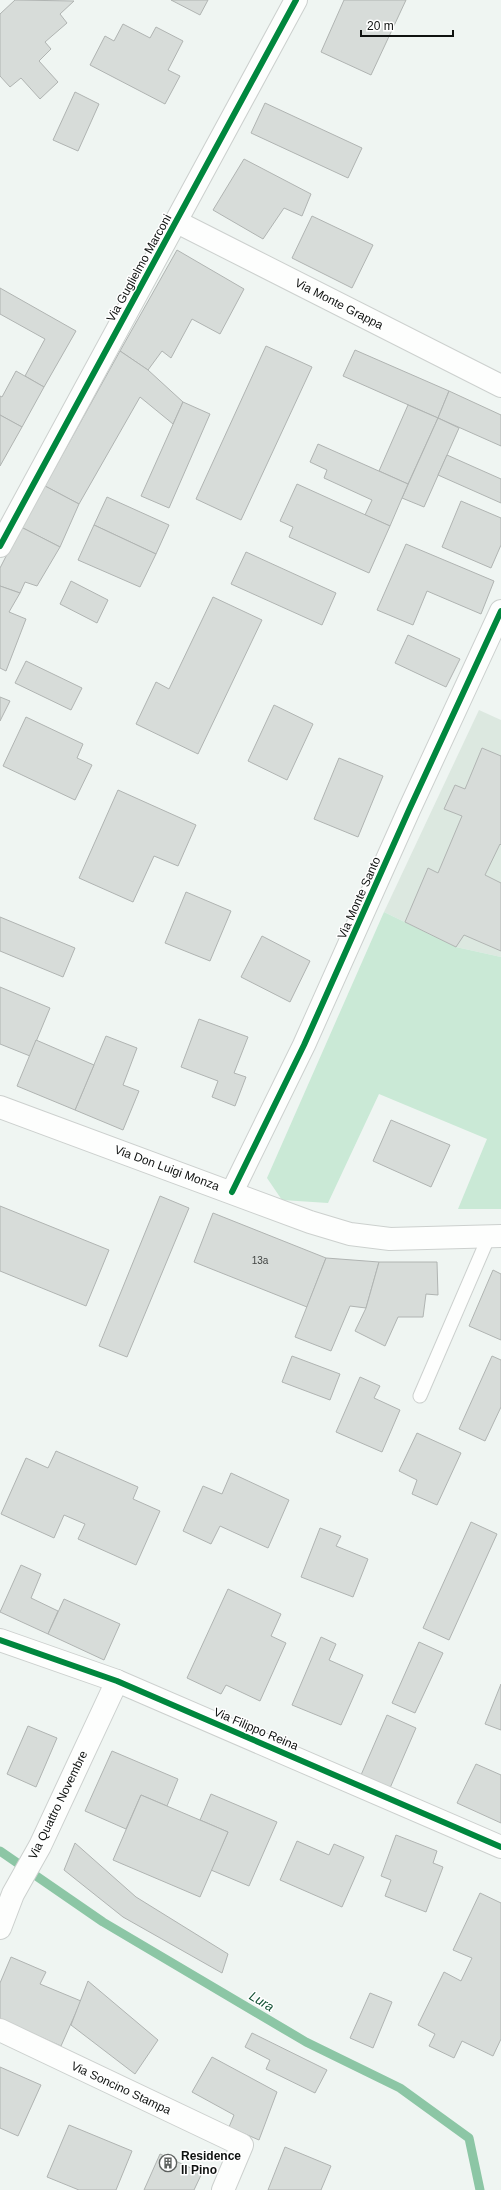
<svg xmlns="http://www.w3.org/2000/svg" width="501" height="2190" font-family="Arial,sans-serif">
	<style>
		.built { fill: #dce8e0 }
		.green { fill: #cae9d6 }
		.lines { fill: none; stroke-linecap: round; stroke-linejoin: round }
		.stream { stroke: #8cc6a5; stroke-width: 9 }
		.building { fill: #d7dcd9; stroke: #b0b4b2 }
		.service-casing { stroke: #ccd0ce; stroke-width: 15 }
		.minor-casing { stroke: #ccd0ce; stroke-width: 24 }
		.service { stroke: #fdfefd; stroke-width: 13 }
		.minor { stroke: #fdfefd; stroke-width: 22 }
		.cycleway-casing { stroke: #fff; stroke-width: 8 }
		.cycleway { stroke: #00873e; stroke-width: 6 }
		.labels { text-anchor: middle; stroke-width: 3; stroke-linejoin: round; paint-order: stroke }
		.number-label { font-size: 10px; fill: #414442 }
		.street-label { font-size: 12px; fill: #0f1210; stroke: #fff }
		.poi-label { font-size: 12px; font-weight: bold; fill: #0f1210; stroke: #fff; text-anchor: start }
		.water-label { font-size: 13px; font-style: italic; fill: #104f31; stroke: #fff }
	</style>
	<rect width="100%" height="100%" fill="#eff5f2"/>
	<path class="built" d="M479,710L501,720V957L456,947L384,912Z"/>
	<path class="green" d="M384,912L456,947L501,957V1209H458L487,1139L379,1094L328,1203L282,1200L267,1178Z"/>
	<g class="lines">
		<path class="stream" d="M0,1851L103,1922L306,2042L400,2088L469,2138L480,2190"/>
	</g>
	<g class="building">
		<path d="M15,0L74,1L60,14L67,23L45,42L51,49L39,61L58,82L40,99L21,78L10,87L0,76V14Z"/>
		<path d="M171,0H208L200,15Z"/>
		<path d="M344,0H406L371,75L321,52Z"/>
		<path d="M123,24L150,38L156,27L183,41L168,70L180,76L165,104L90,65L105,36L114,41Z"/>
		<path d="M75,92L99,104L78,151L53,140Z"/>
		<path d="M265,103L362,148L348,178L251,133Z"/>
		<path d="M244,159L311,194L302,216L284,208L263,239L213,210Z"/>
		<path d="M312,216L373,245L352,288L292,258Z"/>
		<path d="M177,250L244,289L220,334L192,319L171,358L162,351L148,370L120,351Z"/>
		<path d="M0,288L76,331L44,387L25,376L45,339L0,314Z"/>
		<path d="M266,346L312,367L241,520L196,499Z"/>
		<path d="M355,350L449,391L438,418L343,376Z"/>
		<path d="M120,351L148,370L183,402L173,424L140,397L79,504L45,486Z"/>
		<path d="M16,371L44,387L22,427L0,415V396L2,397Z"/>
		<path d="M449,391L501,415V446L438,418Z"/>
		<path d="M183,402L210,414L169,508L141,496Z"/>
		<path d="M408,405L438,418L408,484L379,471Z"/>
		<path d="M0,415L22,427L0,466Z"/>
		<path d="M438,418L459,428L424,507L402,498Z"/>
		<path d="M318,444L408,484L390,526L365,515L372,500L324,478L327,470L310,462Z"/>
		<path d="M447,455L501,479V503L438,475Z"/>
		<path d="M297,484L390,526L369,573L289,537L293,527L280,521Z"/>
		<path d="M45,486L79,504L60,547L21,527Z"/>
		<path d="M107,497L169,525L156,554L94,525Z"/>
		<path d="M461,501L501,518V545L491,568L442,547Z"/>
		<path d="M94,525L156,554L140,587L78,560Z"/>
		<path d="M21,527L60,547L37,586L25,582L20,593L0,586V568Z"/>
		<path d="M406,544L494,581L481,614L427,591L413,625L377,610Z"/>
		<path d="M246,552L336,593L322,625L231,584Z"/>
		<path d="M71,581L108,600L97,623L60,604Z"/>
		<path d="M0,586L20,593L9,612L26,619L6,671L0,668Z"/>
		<path d="M213,597L262,620L198,754L136,724L156,682L169,689Z"/>
		<path d="M408,635L460,659L446,687L395,663Z"/>
		<path d="M26,661L82,688L71,710L15,683Z"/>
		<path d="M0,697L10,701L0,721Z"/>
		<path d="M274,705L313,724L287,780L248,761Z"/>
		<path d="M26,717L83,744L77,758L92,765L75,800L3,766Z"/>
		<path d="M482,748L501,756V845L500,844L485,875L501,883V951L464,935L456,947L405,922L428,868L438,873L462,816L444,809L455,785L465,789Z"/>
		<path d="M339,758L383,776L358,837L314,819Z"/>
		<path d="M118,790L196,825L178,866L154,856L133,902L79,878Z"/>
		<path d="M186,892L231,911L210,961L165,943Z"/>
		<path d="M0,917L75,948L63,977L0,951Z"/>
		<path d="M262,936L310,961L290,1002L241,977Z"/>
		<path d="M0,987L50,1008L30,1056L0,1044Z"/>
		<path d="M199,1019L248,1037L234,1073L246,1077L235,1106L212,1097L218,1081L181,1067Z"/>
		<path d="M106,1036L137,1048L123,1085L139,1091L123,1130L75,1110Z"/>
		<path d="M36,1040L94,1065L75,1110L17,1086Z"/>
		<path d="M391,1120L450,1145L431,1187L373,1161Z"/>
		<path d="M160,1196L189,1208L127,1357L99,1346Z"/>
		<path d="M0,1206L109,1250L86,1306L0,1271Z"/>
		<path d="M213,1213L326,1258L307,1307L194,1262Z"/>
		<path d="M326,1258L379,1262L366,1308L350,1306L331,1351L295,1337Z"/>
		<path d="M379,1262H437L438,1295L426,1294L423,1317H398L385,1346L355,1331L366,1308Z"/>
		<path d="M493,1270L501,1274V1340L469,1326Z"/>
		<path d="M292,1356L340,1374L330,1400L282,1382Z"/>
		<path d="M492,1356L501,1360V1407L485,1441L459,1429Z"/>
		<path d="M360,1377L380,1386L374,1398L400,1410L382,1452L336,1432Z"/>
		<path d="M417,1433L461,1453L437,1505L412,1494L417,1480L399,1471Z"/>
		<path d="M56,1451L138,1487L133,1499L160,1511L136,1565L78,1539L85,1524L64,1515L54,1538L1,1514L26,1458L48,1468Z"/>
		<path d="M231,1473L289,1500L268,1548L220,1526L211,1544L183,1531L203,1486L222,1494Z"/>
		<path d="M471,1522L497,1534L449,1640L423,1628Z"/>
		<path d="M320,1528L341,1536L336,1546L368,1559L353,1597L301,1577Z"/>
		<path d="M21,1565L41,1574L31,1598L58,1611L48,1634L0,1612Z"/>
		<path d="M228,1589L281,1614L271,1636L286,1643L260,1701L226,1685L221,1694L187,1678Z"/>
		<path d="M64,1599L120,1624L104,1660L48,1634Z"/>
		<path d="M321,1637L336,1644L329,1660L363,1675L341,1725L292,1705Z"/>
		<path d="M419,1642L443,1653L415,1713L392,1703Z"/>
		<path d="M501,1684V1730L485,1724Z"/>
		<path d="M387,1715L416,1728L390,1788L361,1775Z"/>
		<path d="M28,1726L57,1738L36,1787L7,1774Z"/>
		<path d="M112,1751L178,1779L167,1806L141,1795L126,1829L85,1811Z"/>
		<path d="M476,1764L501,1775V1823L457,1803Z"/>
		<path d="M211,1794L277,1822L249,1886L211,1870L228,1832L200,1820Z"/>
		<path d="M141,1795L228,1832L200,1897L113,1860Z"/>
		<path d="M396,1835L437,1851L433,1863L443,1867L426,1912L385,1896L391,1880L381,1876Z"/>
		<path d="M297,1841L329,1855L334,1844L364,1857L342,1907L280,1880Z"/>
		<path d="M75,1843L136,1897L228,1954L222,1973L123,1917L64,1870Z"/>
		<path d="M480,1893L501,1903V2039L493,2056L462,2041L454,2058L429,2046L435,2034L418,2025L444,1972L461,1981L472,1958L453,1950Z"/>
		<path d="M11,1957L46,1972L40,1984L81,2001L61,2046L0,2019V1983Z"/>
		<path d="M88,1981L158,2040L135,2074L71,2025Z"/>
		<path d="M370,1993L392,2002L373,2048L350,2038Z"/>
		<path d="M252,2033L327,2070L315,2093L266,2069L270,2060L245,2047Z"/>
		<path d="M212,2057L277,2092L259,2140L229,2127L234,2115L192,2092Z"/>
		<path d="M0,2067L41,2085L18,2136L0,2128Z"/>
		<path d="M69,2125L132,2151L116,2190H79L47,2177Z"/>
		<path d="M285,2147L331,2166L321,2190H268Z"/>
		<path d="M160,2154L202,2173L194,2190H144Z"/>
	</g>
	<g class="lines">
		<defs>
			<path id="service" d="M420,1396L489,1236"/>
			<g id="minor">
				<path d="M177,222L501,386"/>
				<path d="M0,546L296,0"/>
				<path d="M0,1107L310,1222L350,1234L390,1239L501,1236"/>
				<path d="M232,1192L304,1045L409,810L501,611"/>
				<path d="M0,1640L117,1681L501,1847"/>
				<path d="M0,1928L13,1894L40,1846L117,1681"/>
				<path d="M0,2030L242,2145L223,2190"/>
			</g>
		</defs>
		<use href="#service" class="service-casing"/>
		<use href="#minor" class="minor-casing"/>
		<use href="#service" class="service"/>
		<use href="#minor" class="minor"/>
		<defs>
			<g id="cycleway">
				<path d="M0,546L296,0"/>
				<path d="M232,1192L304,1045L409,810L501,611"/>
				<path d="M0,1640L117,1681L501,1847"/>
			</g>
		</defs>
		<use href="#cycleway" class="cycleway-casing"/>
		<use href="#cycleway" class="cycleway"/>
	</g>
	<defs>
		<symbol id="building-ring" viewBox="-11 -11 22 22"><circle r="9.5" fill="#fff" stroke="#5d615f" stroke-width="1.5"/><path d="M-4-6H4V6H1V3H-1V6H-4ZM-2.5-4.3h1.7v1.8h-1.7ZM.8-4.3h1.7v1.8H.8ZM-2.5-1h1.7V.8h-1.7ZM.8-1h1.7V.8H.8Z" fill="#5d615f"/></symbol>
	</defs>
	<g fill-rule="evenodd">
		<use href="#building-ring" x="158" y="2153" width="20" height="20"/>
	</g>
	<g class="labels">
		<g class="number-label">
			<text x="260" y="1264">13a</text>
		</g>
		<g class="street-label">
			<text transform="translate(139 268) rotate(-61)" y="4">Via Guglielmo Marconi</text>
			<text transform="translate(339 304) rotate(27)" y="4">Via Monte Grappa</text>
			<text transform="translate(359 898) rotate(-66)" y="4">Via Monte Santo</text>
			<text transform="translate(167 1168) rotate(20)" y="4">Via Don Luigi Monza</text>
			<text transform="translate(256 1729) rotate(23)" y="4">Via Filippo Reina</text>
			<text transform="translate(58 1805) rotate(-64)" y="4">Via Quattro Novembre</text>
			<text transform="translate(121 2088) rotate(25)" y="4">Via Soncino Stampa</text>
		</g>
		<g class="poi-label">
			<text x="181" y="2160">Residence<tspan x="181" dy="14">Il Pino</tspan></text>
		</g>
		<g class="water-label">
			<text transform="translate(262 2001) rotate(31)" y="5">Lura</text>
		</g>
	</g>
	<path d="M361 30v6h92v-6" fill="none" stroke="#0f1210" stroke-width="2"/>
	<text x="367" y="30" font-size="12" fill="#0f1210" stroke="#ffffff" stroke-width="3" paint-order="stroke">20 m</text>
</svg>
